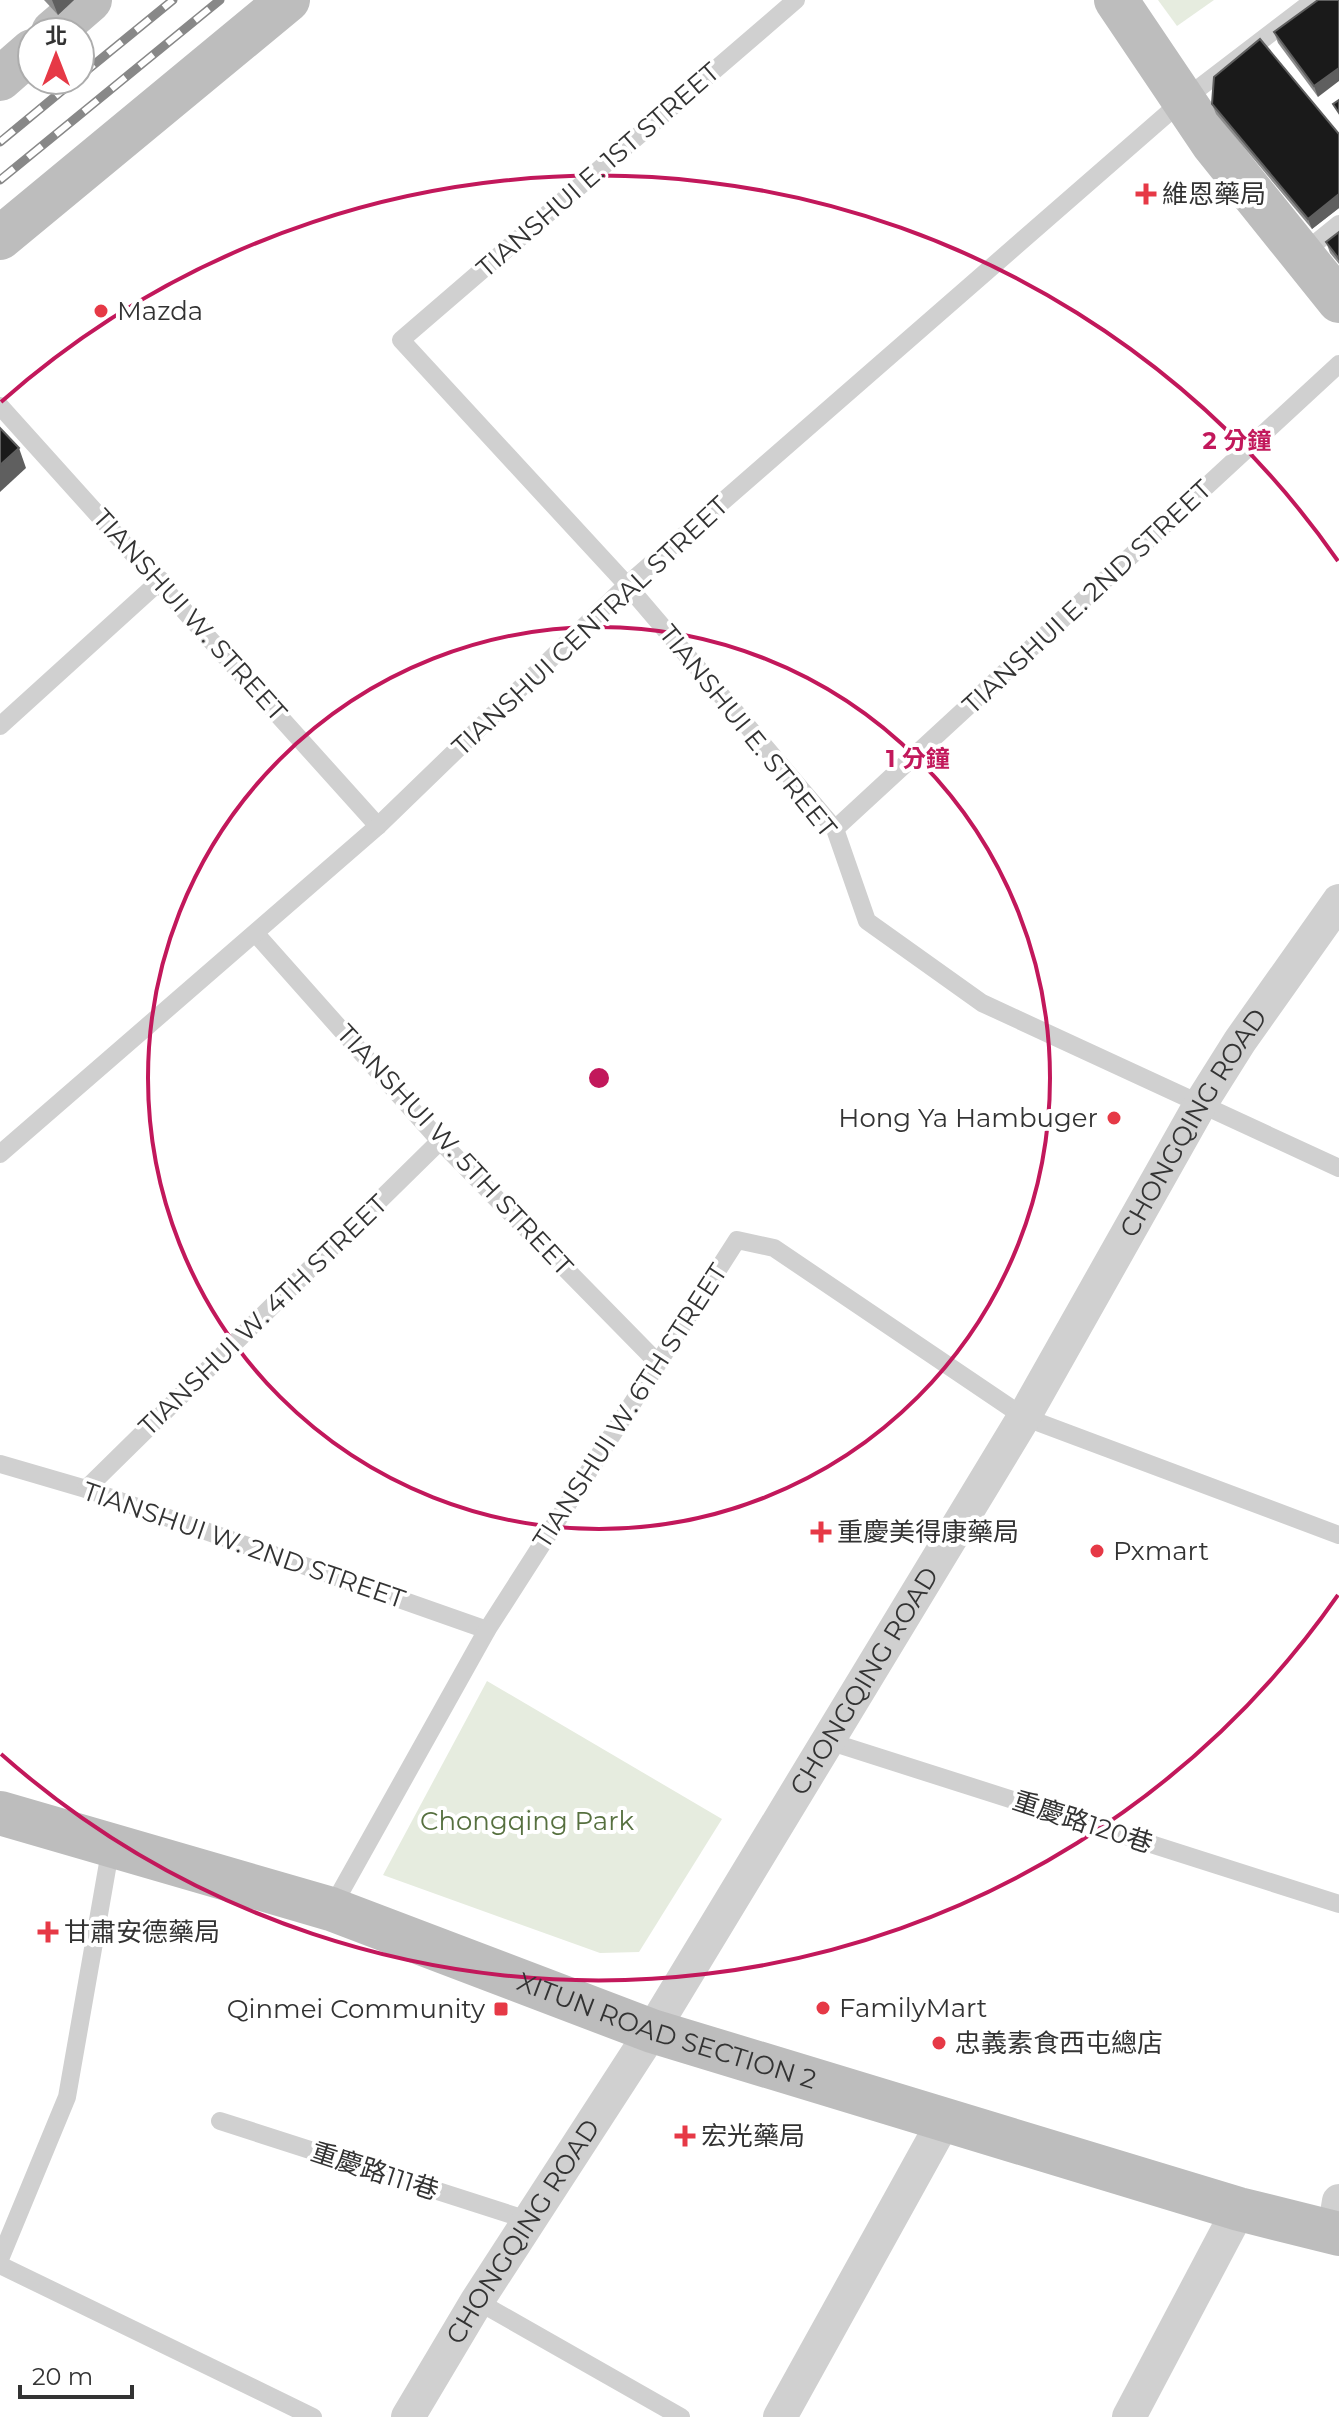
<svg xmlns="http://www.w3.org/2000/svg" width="1339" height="2417" font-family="Montserrat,'Noto Sans TC',sans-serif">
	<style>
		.green { fill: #e6ecdf }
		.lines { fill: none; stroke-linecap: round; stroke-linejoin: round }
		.lane { stroke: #d0d0d0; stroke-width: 18 }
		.street { stroke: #d0d0d0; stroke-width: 34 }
		.secondary { stroke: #bdbdbd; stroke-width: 44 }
		.rail-casing { stroke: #888; stroke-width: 9 }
		.rail { stroke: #fff; stroke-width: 6; stroke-dasharray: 18; stroke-linecap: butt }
		.wall { fill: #8c8c8c }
		.shaded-wall { fill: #5f5f5f }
		.building { fill: #1a1a1a; stroke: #5f5f5f; stroke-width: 2 }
		.ring { fill: none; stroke: #c2185b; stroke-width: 4 }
		.poi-dot { fill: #e63946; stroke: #fff; stroke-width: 3 }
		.labels { text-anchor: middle; stroke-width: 8; stroke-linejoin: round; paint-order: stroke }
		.street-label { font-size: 26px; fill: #333; stroke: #fff }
		.poi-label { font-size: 26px; fill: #333; stroke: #fff; text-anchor: start }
		.park-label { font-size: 26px; fill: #56703f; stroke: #fff }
		.centre { fill: #c2185b; stroke: #fff; stroke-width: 4 }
		.ring-label { font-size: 24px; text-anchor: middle; font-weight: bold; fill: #c2185b; stroke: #fff; stroke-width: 8; stroke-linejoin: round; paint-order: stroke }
	</style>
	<rect width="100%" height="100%" fill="#fff"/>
	<g class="green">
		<path d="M1158,0H1214L1177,26Z"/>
		<path d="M487,1681L722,1819L639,1952L600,1953L383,1875Z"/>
	</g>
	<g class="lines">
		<g class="lane">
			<path d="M796,0L401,340L627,585L835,829L867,921L982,1003L1339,1168"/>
			<path d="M1302,254L1339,224"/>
			<path d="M0,406L378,826"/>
			<path d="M0,726L161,580"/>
			<path d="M835,829L1339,364"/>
			<path d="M256,934L440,1141L657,1362"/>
			<path d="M0,1154L378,826L627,585L1182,101L1314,0"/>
			<path d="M0,1464L86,1489L487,1630"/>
			<path d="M86,1489L440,1141"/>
			<path d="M828,1741L1339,1904"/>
			<path d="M331,1909L487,1630L737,1240L774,1248L1024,1417L1339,1535"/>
			<path d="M220,2121L531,2221"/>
			<path d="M0,2259L67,2097L111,1846"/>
			<path d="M0,2265L313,2417"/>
			<path d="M477,2301L681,2417"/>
		</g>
		<g class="street">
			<path d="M1334,2232L1339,2201"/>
			<path id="s1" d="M408,2417L477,2301L652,2031L1024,1417L1201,1103L1240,1041L1339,901"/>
			<path d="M780,2417L945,2119"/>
			<path d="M1129,2417L1239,2209"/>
		</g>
		<g class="secondary">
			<path d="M1116,0L1213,144L1339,301"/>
			<path d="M53,32L90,0"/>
			<path d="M0,79L32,51"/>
			<path d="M0,238L288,0"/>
			<path id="s2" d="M0,1813L331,1909L652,2031L1239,2209L1339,2234"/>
		</g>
		<defs>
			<g id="rail">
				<path d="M80,76L173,0"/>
				<path d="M0,142L75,80"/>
				<path d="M0,180L220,0"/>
			</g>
		</defs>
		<use href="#rail" class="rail-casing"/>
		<use href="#rail" class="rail"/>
	</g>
	<g class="wall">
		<path d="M44,0H74L58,15Z"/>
		<path d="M1318,0V97L1278,43L1274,32Z"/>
		<path d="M1212,104L1339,134V208L1312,229L1216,114Z"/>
		<path d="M1339,232V264L1330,253L1326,242Z"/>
	</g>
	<g class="shaded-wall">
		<path d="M52,0H74L58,15Z"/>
		<path d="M1339,68V81L1318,97L1314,86Z"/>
		<path d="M1339,194V208L1312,229L1308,219Z"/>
		<path d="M19,448L26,468L0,492V465Z"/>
	</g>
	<g class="building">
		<path d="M1318,0H1339V68L1314,86L1274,32Z"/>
		<path d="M1260,39L1339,134V194L1308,219L1212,104L1214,77Z"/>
		<path d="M1339,100V113L1333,104Z"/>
		<path d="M1339,232V259L1326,242Z"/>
		<path d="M0,428L19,448L0,465Z"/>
	</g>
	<g class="ring">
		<circle cx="599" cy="1078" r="451"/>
		<path d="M1338 1595A902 902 0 0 1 1 1754M1 402A902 902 0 0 1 1338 561"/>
	</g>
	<g class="poi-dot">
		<path d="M1142 182h8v8h8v8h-8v8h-8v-8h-8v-8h8z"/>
		<circle cx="101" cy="311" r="8"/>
		<circle cx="1114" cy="1118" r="8"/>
		<path d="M817 1520h8v8h8v8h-8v8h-8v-8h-8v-8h8z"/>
		<circle cx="1097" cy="1551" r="8"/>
		<path d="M44 1920h8v8h8v8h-8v8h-8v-8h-8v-8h8z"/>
		<circle cx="823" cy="2008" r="8"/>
		<rect x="493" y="2001" width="16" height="16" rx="4"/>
		<circle cx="939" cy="2043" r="8"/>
		<path d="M681 2124h8v8h8v8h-8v8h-8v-8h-8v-8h8z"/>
	</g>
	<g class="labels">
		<g class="street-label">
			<text transform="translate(598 170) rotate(-41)" y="9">TIANSHUI E. 1ST STREET</text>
			<text transform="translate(1087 597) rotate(-43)" y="9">TIANSHUI E. 2ND STREET</text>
			<text transform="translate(190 615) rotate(48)" y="9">TIANSHUI W. STREET</text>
			<text transform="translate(590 626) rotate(-43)" y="9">TIANSHUI CENTRAL STREET</text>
			<text transform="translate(748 731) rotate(51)" y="9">TIANSHUI E. STREET</text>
			<text dy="9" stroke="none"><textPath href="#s1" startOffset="1514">CHONGQING ROAD</textPath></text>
			<text transform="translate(455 1150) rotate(47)" y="9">TIANSHUI W. 5TH STREET</text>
			<text transform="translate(263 1315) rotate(-44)" y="9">TIANSHUI W. 4TH STREET</text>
			<text transform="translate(630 1406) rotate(-57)" y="9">TIANSHUI W. 6TH STREET</text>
			<text transform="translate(244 1545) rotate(19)" y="9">TIANSHUI W. 2ND STREET</text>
			<text dy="9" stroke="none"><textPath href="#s1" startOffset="866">CHONGQING ROAD</textPath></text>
			<text transform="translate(1083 1822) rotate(18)" y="9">重慶路120巷</text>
			<text dy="9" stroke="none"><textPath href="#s2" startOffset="702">XITUN ROAD SECTION 2</textPath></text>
			<text transform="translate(375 2171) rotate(18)" y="9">重慶路111巷</text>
			<text dy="9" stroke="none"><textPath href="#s1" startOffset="218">CHONGQING ROAD</textPath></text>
		</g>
		<g class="poi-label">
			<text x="1162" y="203">維恩藥局</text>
			<text x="117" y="320">Mazda</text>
			<text x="1098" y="1127" text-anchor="end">Hong Ya Hambuger</text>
			<text x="837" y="1541">重慶美得康藥局</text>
			<text x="1113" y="1560">Pxmart</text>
			<text x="64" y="1941">甘肅安德藥局</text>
			<text x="839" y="2017">FamilyMart</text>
			<text x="485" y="2018" text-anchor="end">Qinmei Community</text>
			<text x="955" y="2052">忠義素食西屯總店</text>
			<text x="701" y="2145">宏光藥局</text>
		</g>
		<g class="park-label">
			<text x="527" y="1830">Chongqing Park</text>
		</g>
	</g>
	<circle cx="599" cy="1078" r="12" class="centre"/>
	<g class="ring-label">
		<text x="1237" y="449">2 分鐘</text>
		<text x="918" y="767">1 分鐘</text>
	</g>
	<g transform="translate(56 56)"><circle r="38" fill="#ffffff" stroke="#adadad" stroke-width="2"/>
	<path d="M0-6L14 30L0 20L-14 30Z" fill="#e63946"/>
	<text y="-12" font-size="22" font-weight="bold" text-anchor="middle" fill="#333333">北</text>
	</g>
	<path d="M20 2385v12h112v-12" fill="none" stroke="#333333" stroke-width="4"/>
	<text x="32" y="2385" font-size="24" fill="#333333" stroke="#ffffff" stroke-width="6" paint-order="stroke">20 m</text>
</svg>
